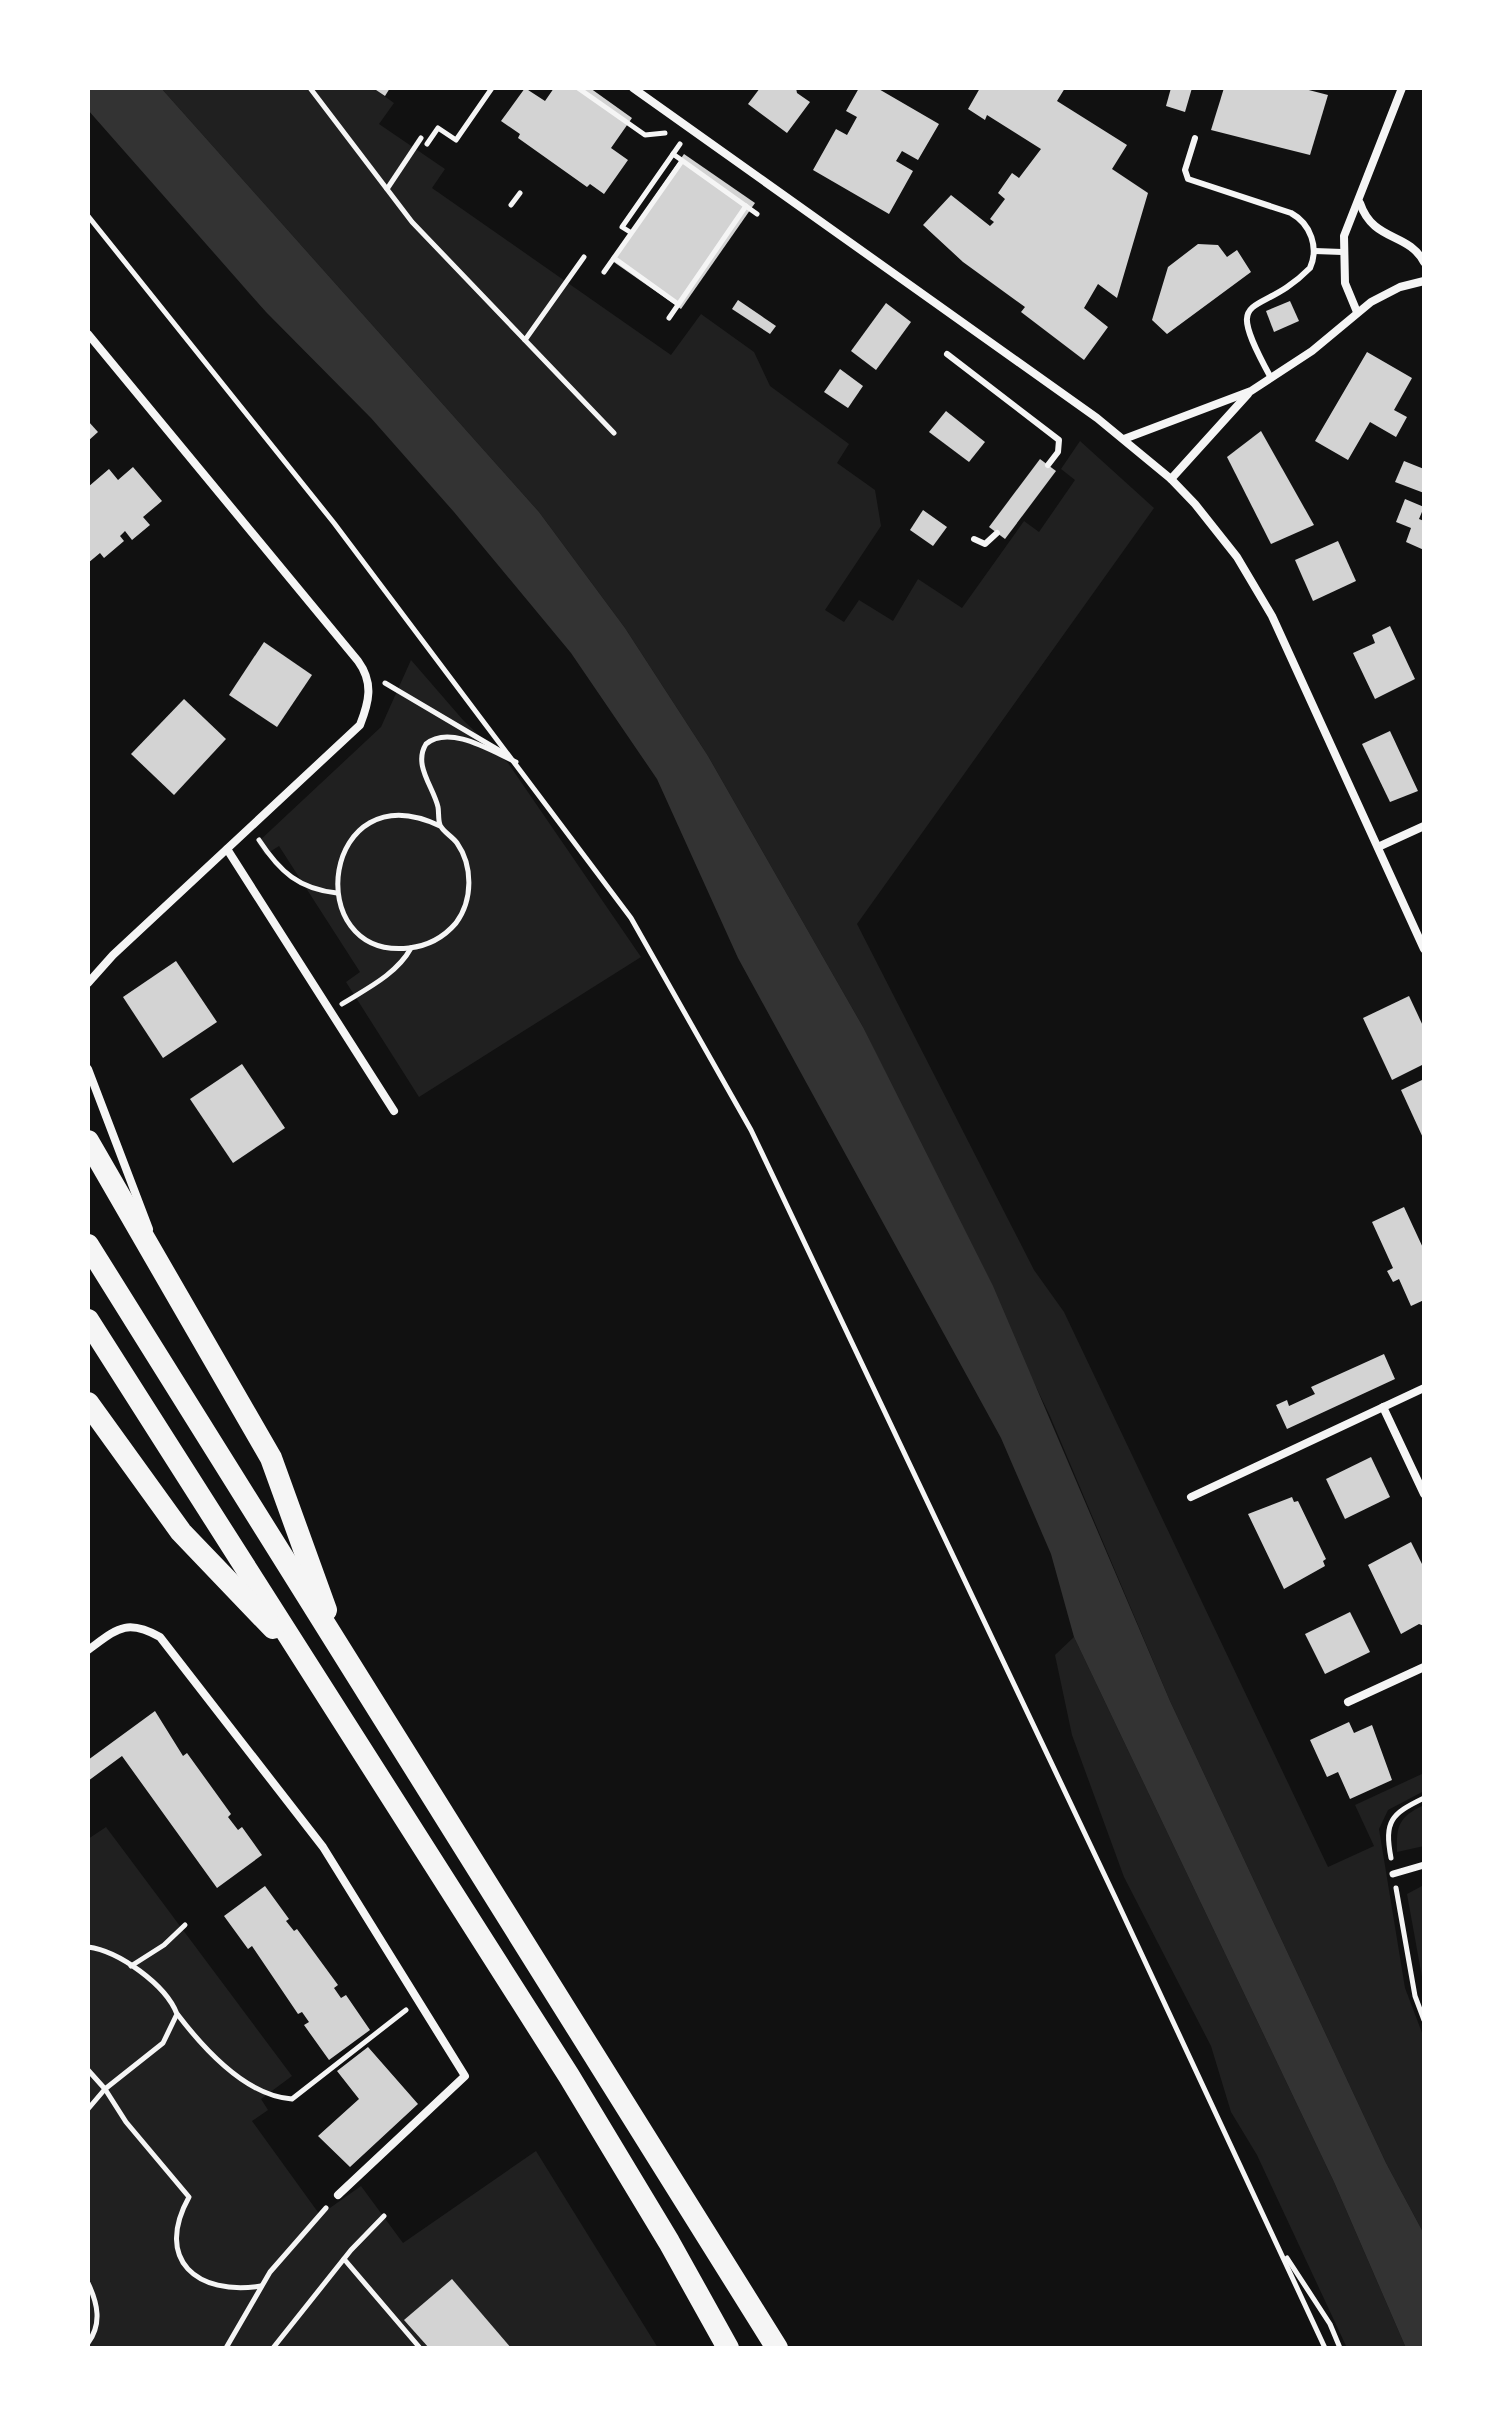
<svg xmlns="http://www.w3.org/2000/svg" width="1512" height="2436" font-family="'Archivo Narrow',sans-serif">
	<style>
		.green { fill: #202020 }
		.water { fill: #333 }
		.building { fill: #d3d3d3 }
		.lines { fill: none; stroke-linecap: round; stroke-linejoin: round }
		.path { stroke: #f5f5f5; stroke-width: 5 }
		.service { stroke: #f5f5f5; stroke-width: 6 }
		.pedestrian { stroke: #f5f5f5; stroke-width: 7 }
		.minor { stroke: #f5f5f5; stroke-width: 8 }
		.trunk { stroke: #f5f5f5; stroke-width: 22 }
	</style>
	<rect width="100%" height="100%" fill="#111"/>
	<g class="green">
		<path d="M161,88H373L394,103L379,124L445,169L432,188L671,355L701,314L754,352L770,386L849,444L837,463L875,490L881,526L825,610L844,622L859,600L893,621L918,579L962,608L1024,521L1039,532L1075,480L1061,469L1080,441L1154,508L857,924L1034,1270L1064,1312L1328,1867L1374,1846L1355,1805L1424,1773V1791L1388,1810L1379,1829L1405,1988L1424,2038V2234L1386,2163L1170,1701L1050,1416L863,1027L708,756L625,628L539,512Z"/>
		<path d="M411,660L463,720L508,763L641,957L419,1097L346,982L360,972L279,846L265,855L257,843L381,727Z"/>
		<path d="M1074,1637L1334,2182L1406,2348H1347L1257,2155L1231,2112L1211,2046L1124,1877L1072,1735L1055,1655Z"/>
		<path d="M1424,1805V1846L1397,1852C1396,1825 1399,1817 1424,1805Z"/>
		<path d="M106,1827L292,2076L261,2099L268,2110L252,2121L320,2215L361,2186L403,2243L536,2151L658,2348H88V1839Z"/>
		<path d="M1422,1886L1424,1890V1988L1407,1894Z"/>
	</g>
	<path class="water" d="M88,88H161L539,512L625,628L708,756L863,1027L993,1286L1170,1701L1386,2163L1424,2234V2348H1406L1334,2182L1074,1637L1051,1554L1001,1438L738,958L657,779L571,653L454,512L371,418L266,312L88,110Z"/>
	<g class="building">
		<path d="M373,88H390L385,96Z"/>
		<path d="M525,88L545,101L554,88H590L632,118L611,148L628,160L604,194L590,184L587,187L518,138L520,134L501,121Z"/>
		<path d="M760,88H796L797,93L810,102L787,133L748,104Z"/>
		<path d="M859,88H877L939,124L918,160L902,151L896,161L913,171L889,214L813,170L836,129L847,135L857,117L846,111Z"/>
		<path d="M980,88H1065L1057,101L1127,145L1112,169L1148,193L1117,298L1098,284L1084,308L1108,327L1084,360L1021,312L1025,307L963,262L923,225L951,195L990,226L994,222L990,219L1005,199L998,193L1012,173L1019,178L1041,149L987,115L985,120L968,109Z"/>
		<path d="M1171,88H1192L1185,112L1166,106Z"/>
		<path d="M1224,88H1301L1328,95L1310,155L1211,130Z"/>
		<path d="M684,154L755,203L681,309L611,260Z"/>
		<path d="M1198,244L1218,245L1227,257L1237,250L1251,272L1167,334L1152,320L1168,267Z"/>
		<path d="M738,300L776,326L770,334L732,309Z"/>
		<path d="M1290,301L1299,321L1274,332L1266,311Z"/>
		<path d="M886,303L911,322L876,370L851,351Z"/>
		<path d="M1367,352L1412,378L1394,410L1407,417L1396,437L1370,422L1348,460L1315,441Z"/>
		<path d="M840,369L863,386L848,408L824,392Z"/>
		<path d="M946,411L985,442L969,462L929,432Z"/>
		<path d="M88,421L98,432L88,441Z"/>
		<path d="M1261,431L1314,525L1271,544L1227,457Z"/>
		<path d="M1040,459L1056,471L1005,539L989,527Z"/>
		<path d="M1404,461L1424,469V493L1395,482Z"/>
		<path d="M133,467L162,501L143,517L150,525L132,540L125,531L120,536L124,541L104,558L100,553L88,563V487L109,469L118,480Z"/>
		<path d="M1405,499L1424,507L1419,519L1424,521V550L1406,542L1411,528L1396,522Z"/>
		<path d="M923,510L947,527L933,546L910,530Z"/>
		<path d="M1338,541L1356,581L1313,601L1295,560Z"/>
		<path d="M1390,626L1415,679L1375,699L1353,653L1375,643L1372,635Z"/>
		<path d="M264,642L312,675L277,727L229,695Z"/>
		<path d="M184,699L226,739L174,795L131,754Z"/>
		<path d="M1390,731L1418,791L1390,802L1362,744Z"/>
		<path d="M176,961L217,1022L163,1058L123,997Z"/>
		<path d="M1409,996L1424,1028V1064L1392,1080L1363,1018Z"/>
		<path d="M242,1064L285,1128L233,1163L190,1099Z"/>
		<path d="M1424,1079V1140L1401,1090Z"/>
		<path d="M1404,1207L1424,1250V1300L1411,1306L1399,1279L1393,1282L1387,1271L1393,1268L1372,1222Z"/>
		<path d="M1384,1354L1395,1379L1287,1429L1276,1405L1287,1400L1289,1406L1315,1394L1311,1387Z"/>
		<path d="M1371,1457L1390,1497L1345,1519L1326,1479Z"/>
		<path d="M1292,1497L1294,1502L1298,1501L1326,1559L1323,1561L1325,1566L1284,1589L1248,1514Z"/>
		<path d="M1411,1542L1424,1568V1626L1419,1624L1401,1634L1368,1565Z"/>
		<path d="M1350,1612L1370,1652L1325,1674L1305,1634Z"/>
		<path d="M155,1711L183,1756L187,1753L231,1814L228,1817L238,1830L242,1827L262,1855L217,1888L122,1756L88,1781V1760Z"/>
		<path d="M1349,1722L1354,1733L1372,1725L1392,1780L1350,1799L1338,1772L1327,1777L1310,1740Z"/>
		<path d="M265,1886L289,1919L286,1921L294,1931L297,1929L338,1985L334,1988L341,1998L346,1995L370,2030L329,2060L304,2025L309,2022L302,2012L298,2014L252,1946L248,1949L224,1916Z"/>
		<path d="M368,2047L418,2104L350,2167L318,2136L359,2099L337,2071Z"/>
		<path d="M452,2279L511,2348H429L404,2320Z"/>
	</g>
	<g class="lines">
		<g class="path">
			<path d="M310,88L412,222L614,433"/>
			<path d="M578,88L645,135L665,133"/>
			<path d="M427,144L438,128L456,140L492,88"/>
			<path d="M673,154L757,214"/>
			<path d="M387,189L421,138"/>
			<path d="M511,205L520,193"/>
			<path d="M88,216L334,523L631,918L751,1130L1115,1897L1325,2348"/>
			<path d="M630,232L622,227L680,144"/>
			<path d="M614,258L678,304"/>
			<path d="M604,272L682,161"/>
			<path d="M669,318L746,206"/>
			<path d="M525,340L584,257"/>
			<path d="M385,683L507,755"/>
			<path d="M440,826C322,769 299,960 409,948C427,946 444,937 456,923C473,900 473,866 457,843C452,836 443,832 440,825C438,820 439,812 438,807C433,786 413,765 426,744C450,724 493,752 516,762"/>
			<path d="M259,840C280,872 299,889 337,893"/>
			<path d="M342,1004C366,989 397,974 411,948"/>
			<path d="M1391,1858C1384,1821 1391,1814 1424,1798"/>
			<path d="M1396,1888L1415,1996L1424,2020"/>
			<path d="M88,1947C119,1951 166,1985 177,2014L163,2043L105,2089L126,2122L189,2197C154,2260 197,2296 261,2286"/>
			<path d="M131,1966L164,1945L185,1925"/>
			<path d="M178,2015C204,2049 246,2096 292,2099L406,2010"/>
			<path d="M88,2070L105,2089L88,2109"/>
			<path d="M1287,2258L1330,2324L1340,2348"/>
			<path d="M344,2259L420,2348"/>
			<path d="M88,2283C98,2304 102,2324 88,2343"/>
			<path d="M226,2348L270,2272L326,2208"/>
			<path d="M273,2348L351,2250L384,2216"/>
		</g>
		<g class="service">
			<path d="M1195,138L1185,170L1188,179L1291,213C1311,224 1319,248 1310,268C1258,321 1220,285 1271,378"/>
			<path d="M1315,251L1342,252"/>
			<path d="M947,354L1059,440L1058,452L1048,465"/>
			<path d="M974,539L985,544L997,533"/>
		</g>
		<path class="pedestrian" d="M1393,1874L1424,1865"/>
		<g class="minor">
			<path d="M633,88L1097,418L1171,479L1195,504L1237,557L1272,616L1424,949"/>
			<path d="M1360,203C1373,242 1408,232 1424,262"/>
			<path d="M1357,312L1345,283L1344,236L1402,88"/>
			<path d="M88,334L358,661C374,683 369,702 360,725L113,955L88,983"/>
			<path d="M1124,439L1251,391L1312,351L1371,302L1400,287L1424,281"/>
			<path d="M1171,479L1248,394"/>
			<path d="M1378,847L1424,826"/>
			<path d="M227,849L394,1111"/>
			<path d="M88,1069L149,1229"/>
			<path d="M1383,1407L1424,1494"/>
			<path d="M1191,1497L1424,1388"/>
			<path d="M88,1650C117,1629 126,1618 160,1637L323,1847L465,2076L338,2195"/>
			<path d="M1348,1702L1424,1667"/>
		</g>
		<g class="trunk">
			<path d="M88,1141L271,1458L326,1610"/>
			<path d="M88,1245L777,2348"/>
			<path d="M88,1320L569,2076L669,2242L728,2348"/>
			<path d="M88,1403L181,1532L273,1628"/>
		</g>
	</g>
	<rect width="1512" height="2436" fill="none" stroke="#ffffff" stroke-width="180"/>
</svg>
